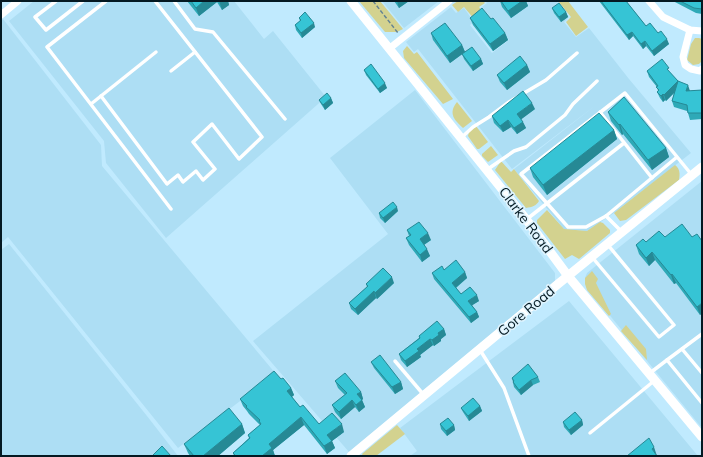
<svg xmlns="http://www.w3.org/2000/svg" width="703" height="457" font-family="Mulish,sans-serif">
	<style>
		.built { fill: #addef4 }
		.green { fill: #d3d28f }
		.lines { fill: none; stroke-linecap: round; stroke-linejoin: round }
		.path { stroke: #658493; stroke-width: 1.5; stroke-dasharray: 4 2; stroke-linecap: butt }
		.service { stroke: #fff; stroke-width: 3.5 }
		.minor { stroke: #fff; stroke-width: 7 }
		.secondary { stroke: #fff; stroke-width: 9 }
		.wall { fill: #2ea9b7 }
		.shaded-wall { fill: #268995 }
		.building { fill: #36c4d5; stroke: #268995 }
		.labels { text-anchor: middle; stroke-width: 3; stroke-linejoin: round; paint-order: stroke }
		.street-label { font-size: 14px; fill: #041922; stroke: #dff4fe }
	</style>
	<rect width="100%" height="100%" fill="#c0eafe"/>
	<g class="built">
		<path d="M34,1H234L264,39L273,31L326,97L166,238L106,163L104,141L9,21Z"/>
		<path d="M382,1H439L404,28Z"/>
		<path d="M485,1H556L569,17L564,22L576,37L589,28L629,79L691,153L614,213L587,231L564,229L514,169L596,105L512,169L418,49L414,52L406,42L451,7L456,13L464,8L474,22L470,25L492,53L509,40L482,7L487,3Z"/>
		<path d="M3,19L101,145L102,166L276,374L178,448L8,237L1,243V21Z"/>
		<path d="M415,90L555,273V281L349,452L253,341L388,234L330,158Z"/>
		<path d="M702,181V428L589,290L585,278L587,273Z"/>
		<path d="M9,244L147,416L178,456H1V250Z"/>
		<path d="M569,301L698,456H410L417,451L400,428Z"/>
	</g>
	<g class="green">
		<path d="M359,1H380L403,29L397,32H385Z"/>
		<path d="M458,1H483L485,3L479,7L484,13L475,20L464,7L458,12L452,5Z"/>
		<path d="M558,1H568L588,27L576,36L566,22L571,17Z"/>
		<path d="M695,38H699L702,39V61L699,64L693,65L687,60L691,44Z"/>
		<path d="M407,46L414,54L417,52L453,99L443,104L404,58L403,51Z"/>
		<path d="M457,102L472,121L463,128C454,120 448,113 457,102Z"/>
		<path d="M476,126L488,142L479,149H477L468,136L469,132Z"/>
		<path d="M491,146L498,155L488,162L482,156V154Z"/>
		<path d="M501,161L511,172L514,169L539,201C536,206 532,207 526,208L495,170Z"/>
		<path d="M675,165C680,169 680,173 679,180L626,220L620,221L614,213Z"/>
		<path d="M547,210L564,229L587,231L600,222L603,223L610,230V233L579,259L572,255L565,259L537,223V220Z"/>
		<path d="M592,271L598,279L596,283L611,314L609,316L587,290L585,284V278Z"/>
		<path d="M626,325L646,349L647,360L621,331Z"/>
		<path d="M397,425L405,434L376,456H363L362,454Z"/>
	</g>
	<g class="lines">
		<path class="path" d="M373,1L398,33"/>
		<g class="service">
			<path d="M56,1L35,17L46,30L83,1"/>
			<path d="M106,1L47,47L171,209"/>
			<path d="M174,1L195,29L213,32L285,119"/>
			<path d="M171,71L195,52"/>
			<path d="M101,96L167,184L178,175L183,182L196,171L203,180L215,169L193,142L212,124L239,159L262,137L155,1"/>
			<path d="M91,104L156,52"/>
			<path d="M600,112L652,178"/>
			<path d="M462,137L473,127L489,117L509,102L546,80L577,53"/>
			<path d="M677,157L606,216L586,227H568L521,174L625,93L691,174"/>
			<path d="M488,169L514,151L526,147L565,115L573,104L597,81"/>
			<path d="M606,216L621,231"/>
			<path d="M527,219L624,143"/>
			<path d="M592,257L659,337L674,325L608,245"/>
			<path d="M702,334L667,360L702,403"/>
			<path d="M682,349L702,373"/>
			<path d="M480,350L504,388L529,456"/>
			<path d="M395,361L423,394"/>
			<path d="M650,373L667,360"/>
			<path d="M590,433L654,381"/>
		</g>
		<g class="minor">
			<path d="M649,1L663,17L690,30L702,31"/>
			<path d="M1,15L18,1"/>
			<path d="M690,30L683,57L685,65L691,69L700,71L702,69"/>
			<path d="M390,48L449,1"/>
		</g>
		<g class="secondary">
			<path d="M351,1L526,219L568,276L702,437"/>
			<path d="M351,456L558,284L702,167"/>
		</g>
	</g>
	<g class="wall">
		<path d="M187,1H228L229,5L222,10L217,2L199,16Z"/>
		<path d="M394,1H409L399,8Z"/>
		<path d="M500,1H526L528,6L511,18L502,7Z"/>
		<path d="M599,1H626L646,26L658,33L669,44L654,56L646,46L643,49L633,36L629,40Z"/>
		<path d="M673,1H702V14L696,13Z"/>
		<path d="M552,8L566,12L568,17L561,22L554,13Z"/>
		<path d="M299,18L315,27L302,38L296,30L295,25L300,21Z"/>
		<path d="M470,18L491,19L505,33L508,40L493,51L473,25Z"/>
		<path d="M431,33L462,45L465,52L450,63L433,40Z"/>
		<path d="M462,54L481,59L483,64L473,71L464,59Z"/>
		<path d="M527,65L530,72L507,90L500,82L497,75Z"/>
		<path d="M364,70L387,88L380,93L366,75Z"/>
		<path d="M647,71L671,74L678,81L690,91L702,90V119L690,120L688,113L687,111L674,107L672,101L674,93L666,101L665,100L663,102L660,98L657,92L658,91L657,87L649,77Z"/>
		<path d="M331,98L333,103L325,110L321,104L319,100Z"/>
		<path d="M535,109L521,119L526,128L517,134L511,127L503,132L494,123L492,116Z"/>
		<path d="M608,112L666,148L669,157L652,170L623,134L622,135L611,121Z"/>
		<path d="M614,130L617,139L547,195L533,177L530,168Z"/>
		<path d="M398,211L385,223L380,218L379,213Z"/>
		<path d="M407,230L431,240L424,245L430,256L422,262L409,245L406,238L409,236Z"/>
		<path d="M665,237H692L700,315L676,283L674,284L655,260L649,266L639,254L636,245L646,242Z"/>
		<path d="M444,270L465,272L467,278L456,288L461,294L479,301L472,305L477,312L479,317L471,323L434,279L432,273Z"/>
		<path d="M394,283L377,299L376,298L358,315L351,309L349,303L367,287L366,284Z"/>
		<path d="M444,329L446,335L441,339V341L434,346L433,345L420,355L421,357L407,367L401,360L399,354L419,338V336Z"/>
		<path d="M371,362L401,382L403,389L395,394L374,368Z"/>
		<path d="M538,377L540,382L533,385L521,395L514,387L512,378Z"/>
		<path d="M335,381L361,392L363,399L362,400L365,407L359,412L355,407L341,419L335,412L332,405L345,395L338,388Z"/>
		<path d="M291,388L294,395L292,397L300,407L319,424L344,432L332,441L335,448L327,454L304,425L273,450L275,456H234L233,453L249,438L248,435L260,425L249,414L247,411L243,406L240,399Z"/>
		<path d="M480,406L482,411L469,421L463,412L461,408Z"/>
		<path d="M582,420L583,425L571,435L564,427L563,422Z"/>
		<path d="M242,424L245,433L218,456H190L188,453L184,444Z"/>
		<path d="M440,424L454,425L455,430L447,436L441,429Z"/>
	</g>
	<g class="shaded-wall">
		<path d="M204,1H216L217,2L199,16L196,8Z"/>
		<path d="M219,1H228L229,5L222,10Z"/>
		<path d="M397,1H409L399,8Z"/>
		<path d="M522,1H526L528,6L511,18L508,11Z"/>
		<path d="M566,12L568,17L561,22L559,17Z"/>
		<path d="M314,23L315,27L302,38L301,33Z"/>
		<path d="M632,32L633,36L629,40L627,35Z"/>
		<path d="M505,33L508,40L493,51L490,44Z"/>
		<path d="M667,39L669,44L654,56L652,51Z"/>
		<path d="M645,41L646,46L643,49L641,44Z"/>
		<path d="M462,45L465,52L450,63L447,56Z"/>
		<path d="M481,59L483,64L473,71L471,66Z"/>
		<path d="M527,65L530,72L507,90L504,83Z"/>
		<path d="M678,81L680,87L666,101L664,95Z"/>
		<path d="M385,83L387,88L380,93L378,89Z"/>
		<path d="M688,85L690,91H686Z"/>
		<path d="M663,94L665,100L663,102L661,96Z"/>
		<path d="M331,98L333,103L325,110L323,105Z"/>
		<path d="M532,103L535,109L519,121L517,114Z"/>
		<path d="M508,120L511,127L503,132L500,126Z"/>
		<path d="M523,122L526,128L517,134L514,128Z"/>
		<path d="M620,124L623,134L622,135L619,125Z"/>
		<path d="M614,130L617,139L547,195L543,185Z"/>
		<path d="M666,148L669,157L652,170L648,160Z"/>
		<path d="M397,207L398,211L385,223L383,218Z"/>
		<path d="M428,233L431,240L422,246L420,239Z"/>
		<path d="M427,249L430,256L422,262L420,255Z"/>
		<path d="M652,252L655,260L649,266L646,258Z"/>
		<path d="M465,272L467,278L454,289L452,283Z"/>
		<path d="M672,274L676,283L674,284L671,275Z"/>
		<path d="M392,277L394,283L377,299L375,293Z"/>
		<path d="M374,291L376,298L358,315L355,309Z"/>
		<path d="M477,295L479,301L471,306L468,301Z"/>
		<path d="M702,303V314L700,315L697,307Z"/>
		<path d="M477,312L479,317L471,323L469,317Z"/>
		<path d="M444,329L446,335L441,339V341L434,346L432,340L438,333Z"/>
		<path d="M430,339L433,345L420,355L421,357L407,367L405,361L417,349Z"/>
		<path d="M531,380L533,385L521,395L519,390Z"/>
		<path d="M401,382L403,389L395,394L392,387Z"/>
		<path d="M291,388L294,395L289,399L287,391Z"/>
		<path d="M361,392L363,399L360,401L357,394Z"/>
		<path d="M352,400L355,407L341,419L339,412Z"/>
		<path d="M362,400L365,407L359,412L356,405Z"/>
		<path d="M480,406L482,411L469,421L468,416Z"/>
		<path d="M301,417L304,425L273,450L275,456H262L269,444Z"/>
		<path d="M582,420L583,425L571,435L569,430Z"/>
		<path d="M242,424L245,433L218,456H203Z"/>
		<path d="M342,424L344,432L332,441L335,448L327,454L324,446L327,435Z"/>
		<path d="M454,425L455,430L447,436L446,431Z"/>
		<path d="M654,447L657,456L652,449Z"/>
	</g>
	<g class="building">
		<path d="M191,1H204L196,8Z"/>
		<path d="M501,1H522L508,11Z"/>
		<path d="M601,1H626L646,26L650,23L658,33L661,31L667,39L652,51L645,41L641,44L632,32L627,35Z"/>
		<path d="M680,1H702V9L694,8Z"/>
		<path d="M559,3L566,12L559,17L552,8Z"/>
		<path d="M482,8L491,19L493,18L505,33L490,44L470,18Z"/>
		<path d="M305,12L314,23L301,33L295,25L301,20L299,18Z"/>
		<path d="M445,23L462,45L447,56L431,33Z"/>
		<path d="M472,47L481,59L471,66L462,54Z"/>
		<path d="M520,56L527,65L504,83L497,75Z"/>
		<path d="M662,59L669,68L667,69L678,81L664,95L663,94L661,96L657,92L659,90L656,87L658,86L647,71Z"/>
		<path d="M371,64L385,83L378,89L364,70Z"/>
		<path d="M678,81L688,85L686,91L702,90V113H688L687,105L672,101Z"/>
		<path d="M523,91L532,103L517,114L523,122L514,128L508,120L500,126L492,116Z"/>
		<path d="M327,93L331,98L323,105L319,100Z"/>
		<path d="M624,97L666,148L648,160L620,124L619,125L608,112Z"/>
		<path d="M599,113L614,130L543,185L530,168Z"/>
		<path d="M393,202L397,207L383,218L379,213Z"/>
		<path d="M419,222L428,233L420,239L427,249L420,255L406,238L411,235L407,230Z"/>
		<path d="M682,224L692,237L697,234L702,241V303L697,307L672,274L671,275L652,252L646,258L636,245L643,239L646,242L659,231L665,237Z"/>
		<path d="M456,260L465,272L452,283L461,294L470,287L477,295L468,301L477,312L469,317L432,273L442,266L444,270Z"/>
		<path d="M383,268L392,277L375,293L374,291L355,309L349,303L368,286L366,284Z"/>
		<path d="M437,321L444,329L438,333L439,335L432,340L430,339L417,349L419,351L405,361L399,354L420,338L419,336Z"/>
		<path d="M380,355L401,382L392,387L371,362Z"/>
		<path d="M528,364L538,377L531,380L519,390L513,382L514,381L512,378Z"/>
		<path d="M274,371L281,379L283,378L291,388L287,391L300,407L303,405L319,424L332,413L342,424L327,435L332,441L324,446L301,417L269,444L272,448L262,456H236L233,453L250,438L248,435L261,424L259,421L260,420L246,407L247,406L240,399Z"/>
		<path d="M345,373L361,392L357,394L362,400L356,405L352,400L339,412L332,405L347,393L335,381Z"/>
		<path d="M473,398L480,406L468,416L461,408Z"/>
		<path d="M229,408L242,424L203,456H194L184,444Z"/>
		<path d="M575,412L582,420L569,430L563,422Z"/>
		<path d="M448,418L454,425L446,431L440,424Z"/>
		<path d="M649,438L654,447L652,449L657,456H627Z"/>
		<path d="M162,446L171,456H154L153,455Z"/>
	</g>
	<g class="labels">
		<g class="street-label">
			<text transform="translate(526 220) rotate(53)" y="5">Clarke Road</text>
			<text transform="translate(526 311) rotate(-40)" y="5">Gore Road</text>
		</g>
	</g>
	<rect width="703" height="457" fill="none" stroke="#041922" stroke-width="4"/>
</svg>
